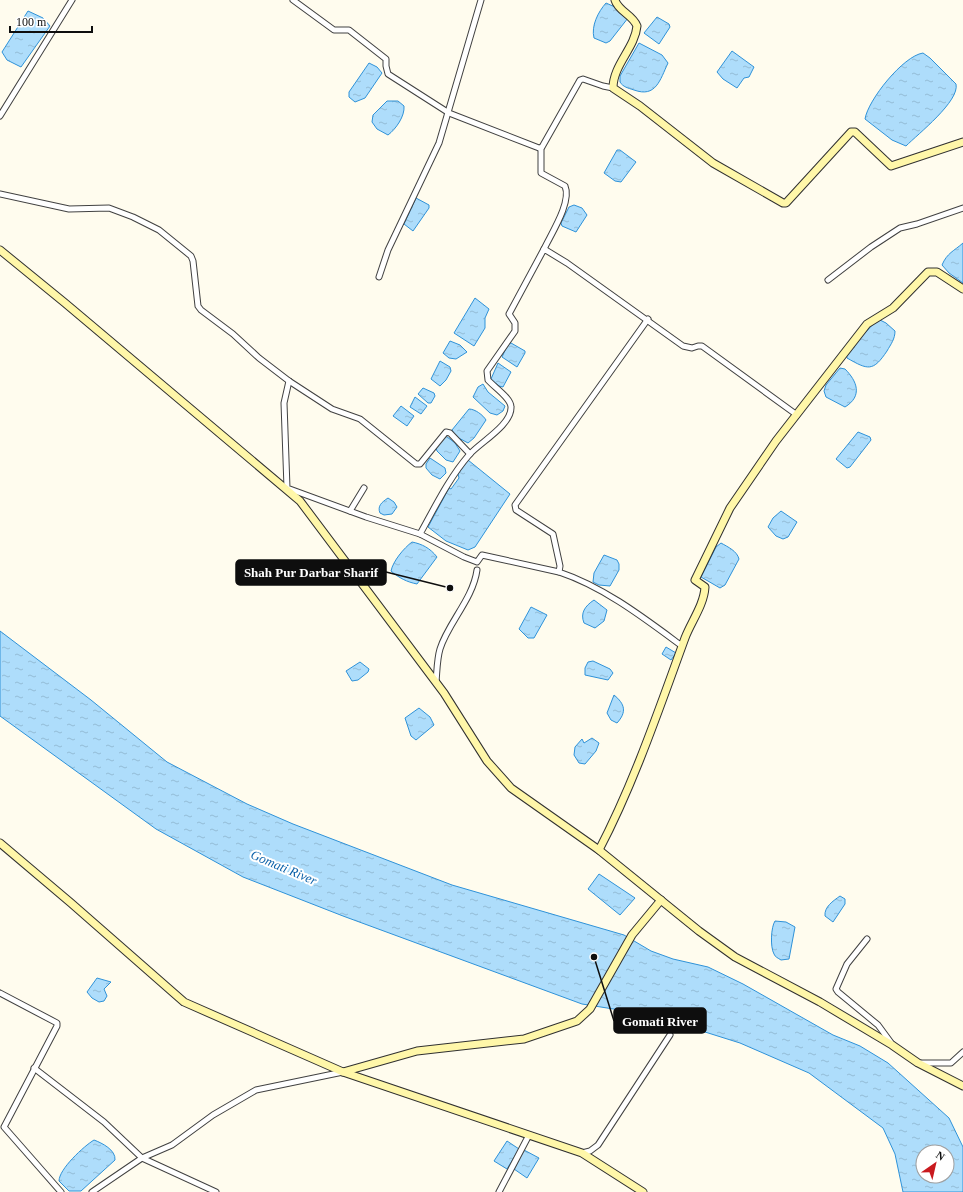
<svg xmlns="http://www.w3.org/2000/svg" width="963" height="1192" font-family="'Times New Roman',serif">
	<style>
		.water { fill: url(#water-ripples); stroke: #2f92d8; fill-rule: evenodd }
		.lines { fill: none; stroke-linecap: round; stroke-linejoin: round }
		.street-casing { stroke: #414141; stroke-width: 7 }
		.secondary-casing { stroke: #303030; stroke-width: 9 }
		.street { stroke: #fff; stroke-width: 5 }
		.secondary { stroke: #fff7a9; stroke-width: 7 }
		.labels { text-anchor: middle; stroke-width: 4; stroke-linejoin: round; paint-order: stroke }
		.water-label { font-size: 13px; font-style: italic; fill: #0c62aa; stroke: #fff }
		.leader { fill: none; stroke: #0e0e0e; stroke-width: 1.5 }
		.callout-dot { fill: #0e0e0e; stroke: #fff; stroke-width: 1.5 }
		.callout { fill: #0e0e0e; stroke: #0e0e0e; stroke-width: 1.5 }
		.callout-label { font-size: 13px; text-anchor: middle; font-weight: bold; fill: #fff }
	</style>
	<defs>
		<pattern id="water-ripples" width="26" height="14" patternUnits="userSpaceOnUse"><rect width="26" height="14" fill="#aeddfb"/><path d="M2 4q2-2 4 0t4 0M15 11q2-2 4 0t4 0" fill="none" stroke="#94bcd6"/></pattern>
	</defs>
	<rect width="100%" height="100%" fill="#fffcee"/>
	<g class="water">
		<path d="M606,3L615,7L628,18L610,41L606,43L594,38C591,26 598,12 606,3Z"/>
		<path d="M28,11L43,18L50,26L21,67L7,60L2,52Z"/>
		<path d="M657,17L669,24L670,27L659,44L644,33Z"/>
		<path d="M639,43L662,55L668,63C660,80 656,98 634,90C628,88 623,87 620,82V76Z"/>
		<path d="M732,51L754,67L749,77L744,78L737,88L723,79L717,72Z"/>
		<path d="M923,53L930,58L956,84C960,101 918,134 906,146L892,140L865,119C868,100 903,56 923,53Z"/>
		<path d="M369,63L377,67L382,73L365,98L355,102L349,97V92Z"/>
		<path d="M387,101H398L404,106C405,116 396,129 388,135L377,129L372,122L373,115Z"/>
		<path d="M617,150H620L636,162L621,182L615,181L604,173Z"/>
		<path d="M416,198L429,205V208L413,231L404,224Z"/>
		<path d="M574,205L582,208L587,215L576,232L562,226L561,223L569,207Z"/>
		<path d="M963,243V283L949,273L942,265C947,253 954,251 963,243Z"/>
		<path d="M475,298L489,309L485,318V328L474,346L454,333Z"/>
		<path d="M878,319L886,323L895,331C895,339 891,344 887,351C873,372 868,370 847,358L846,353Z"/>
		<path d="M450,341L460,345L467,352L456,359L449,358L443,353Z"/>
		<path d="M511,343L525,351V353L517,367L502,357L508,344Z"/>
		<path d="M440,361L450,367L451,371L446,380L440,386L431,379Z"/>
		<path d="M498,363L511,372L503,387L499,386L491,379Z"/>
		<path d="M840,368L845,369C857,381 863,396 845,407L826,397L824,391L826,385Z"/>
		<path d="M483,384L488,392L505,406L503,411L497,415L490,413L473,397L478,387Z"/>
		<path d="M423,388L434,393L435,396L431,403H428L418,394Z"/>
		<path d="M415,397L427,406L421,414L410,407Z"/>
		<path d="M401,406L414,416L407,426L393,416Z"/>
		<path d="M469,409C475,409 483,415 486,420L474,438L468,443L455,436L452,430Z"/>
		<path d="M858,432L870,437L871,440L850,467L847,468L836,459Z"/>
		<path d="M446,436L455,443L460,451L453,462L446,460L437,451L436,448Z"/>
		<path d="M430,458L445,468L446,473L440,479L432,475L426,468V464Z"/>
		<path d="M468,460L510,494L475,547L468,550L446,541L428,527L449,488L451,489L459,478L458,474Z"/>
		<path d="M388,498L394,502L397,507L392,514L384,515L380,513C377,506 382,502 388,498Z"/>
		<path d="M781,511L797,522L788,537L783,539L776,536L768,527L773,518Z"/>
		<path d="M412,542C422,544 430,548 437,557L417,584C407,582 399,578 391,571C393,561 404,548 412,542Z"/>
		<path d="M721,543C728,547 737,551 739,559L725,585L720,588L701,577L716,547Z"/>
		<path d="M604,555L617,560L619,564V570L610,586L599,585L593,582L594,573Z"/>
		<path d="M594,600L607,610L604,621L595,628L584,623C580,613 585,606 594,600Z"/>
		<path d="M531,607L547,615L534,638H528L519,629Z"/>
		<path d="M0,631L91,700L167,762L247,804L293,824L452,885L624,935L651,951L673,959L708,967L743,984L833,1035L860,1046L888,1063L949,1118L963,1147V1192H903L895,1154L883,1128L809,1073L740,1043L651,1015L582,1004L343,916L243,877L156,829L0,716ZM923,1152H947V1176H923Z"/>
		<path d="M666,647L676,653L671,660L662,654Z"/>
		<path d="M593,661L610,669L613,673L608,680L585,675V668L588,662Z"/>
		<path d="M360,662L369,669L368,672L358,680L352,681L346,671Z"/>
		<path d="M614,695C625,704 627,712 617,723L611,720L607,713Z"/>
		<path d="M419,708L430,717L434,725L416,740L411,736L405,718Z"/>
		<path d="M592,738L599,743L596,751L585,764L579,763L574,755L575,747L582,739L584,743Z"/>
		<path d="M599,874L635,898L620,915L588,889Z"/>
		<path d="M840,896L845,899V904L833,922L825,916C824,907 833,901 840,896Z"/>
		<path d="M775,921L786,922L795,927L789,959L781,960C778,958 775,957 774,954C770,947 771,927 775,921Z"/>
		<path d="M97,978L111,982L104,989L107,996L104,1001L99,1002L92,998L87,992Z"/>
		<path d="M94,1140C102,1143 116,1150 115,1160L81,1191H69L59,1181C59,1169 84,1146 94,1140Z"/>
		<path d="M507,1141L519,1149L507,1169L494,1161Z"/>
		<path d="M524,1150L539,1158L527,1178L514,1169Z"/>
	</g>
	<g class="lines">
		<defs>
			<g id="street">
				<path d="M293,0L334,30H349L386,59V66L388,74L449,113L539,148L542,147L580,80L583,79L603,86L613,88"/>
				<path d="M0,116L72,0"/>
				<path d="M541,148V173L565,186C572,202 551,234 544,249"/>
				<path d="M0,194L69,209L109,208L133,217L159,230L191,256L193,261L198,306L201,310L233,334L259,358L289,381L332,409L360,419L416,464H420L446,432L450,433L470,454"/>
				<path d="M379,277L388,250L439,143L481,0"/>
				<path d="M828,280L871,247L900,228L917,224L963,208"/>
				<path d="M648,319L515,505L516,510L553,534L560,566L559,572C604,587 644,618 682,646"/>
				<path d="M289,381L284,403L287,488L366,517L420,534"/>
				<path d="M350,511L364,488"/>
				<path d="M559,572L482,555L477,562L464,557L420,534C435,507 449,478 469,455C479,443 512,425 511,407C511,398 494,387 488,380L487,371L515,331V323L509,314L544,249L567,263L683,346L692,348L698,346H702L797,415"/>
				<path d="M436,682C437,671 437,659 440,649C448,623 473,599 477,570"/>
				<path d="M867,939L847,964L836,989L838,992L878,1025L892,1044"/>
				<path d="M0,993L57,1023V1026L4,1127L61,1192"/>
				<path d="M919,1063H951L963,1052"/>
				<path d="M34,1068L104,1122L142,1158L216,1192"/>
				<path d="M582,1153L590,1151L598,1145L670,1035"/>
				<path d="M92,1192L142,1158L172,1145L213,1115L256,1090L343,1072"/>
				<path d="M499,1192L529,1135"/>
			</g>
			<g id="secondary">
				<path d="M615,0C618,11 633,15 637,26C635,48 613,65 613,88L640,106L713,163L783,203H786L851,132H855L891,166L963,142"/>
				<path d="M0,250L65,303L300,501L444,693L487,761L511,788L599,850L699,931L735,957L820,1002L892,1045L918,1063L963,1086"/>
				<path d="M0,843L71,903L184,1002L343,1072L582,1153L643,1192"/>
				<path d="M599,850C634,783 659,709 685,638C691,622 704,605 705,587L695,580L730,508L776,441L867,324L893,308L928,272H937L963,289"/>
				<path d="M343,1072L417,1051L524,1039L577,1021L590,1009L632,935L661,900"/>
			</g>
		</defs>
		<use href="#street" class="street-casing"/>
		<use href="#secondary" class="secondary-casing"/>
		<use href="#street" class="street"/>
		<use href="#secondary" class="secondary"/>
	</g>
	<g class="labels">
		<g class="water-label">
			<text transform="translate(284 867) rotate(23)" y="5">Gomati River</text>
		</g>
	</g>
	<path class="leader" d="M450 588L386 572M594 957L614 1021"/>
	<g class="callout-dot">
		<circle cx="450" cy="588" r="4"/>
		<circle cx="594" cy="957" r="4"/>
	</g>
	<g class="callout">
		<rect x="236" y="560" width="150" height="25" rx="4"/>
		<rect x="614" y="1008" width="92" height="25" rx="4"/>
	</g>
	<g class="callout-label">
		<text x="311" y="577">Shah Pur Darbar Sharif</text>
		<text x="660" y="1026">Gomati River</text>
	</g>
	<g transform="translate(935 1164) rotate(34)"><circle r="19" fill="#ffffff" stroke="#9f9f9f"/>
	<path d="M0-3L7 15L0 10L-7 15Z" fill="#c91a1f"/>
	<text y="-6" font-size="11" font-weight="bold" text-anchor="middle" fill="#0e0e0e">N</text>
	</g>
	<path d="M10 26v6h82v-6" fill="none" stroke="#0e0e0e" stroke-width="2"/>
	<text x="16" y="26" font-size="12" fill="#0e0e0e" stroke="#ffffff" stroke-width="3" paint-order="stroke">100 m</text>
</svg>
